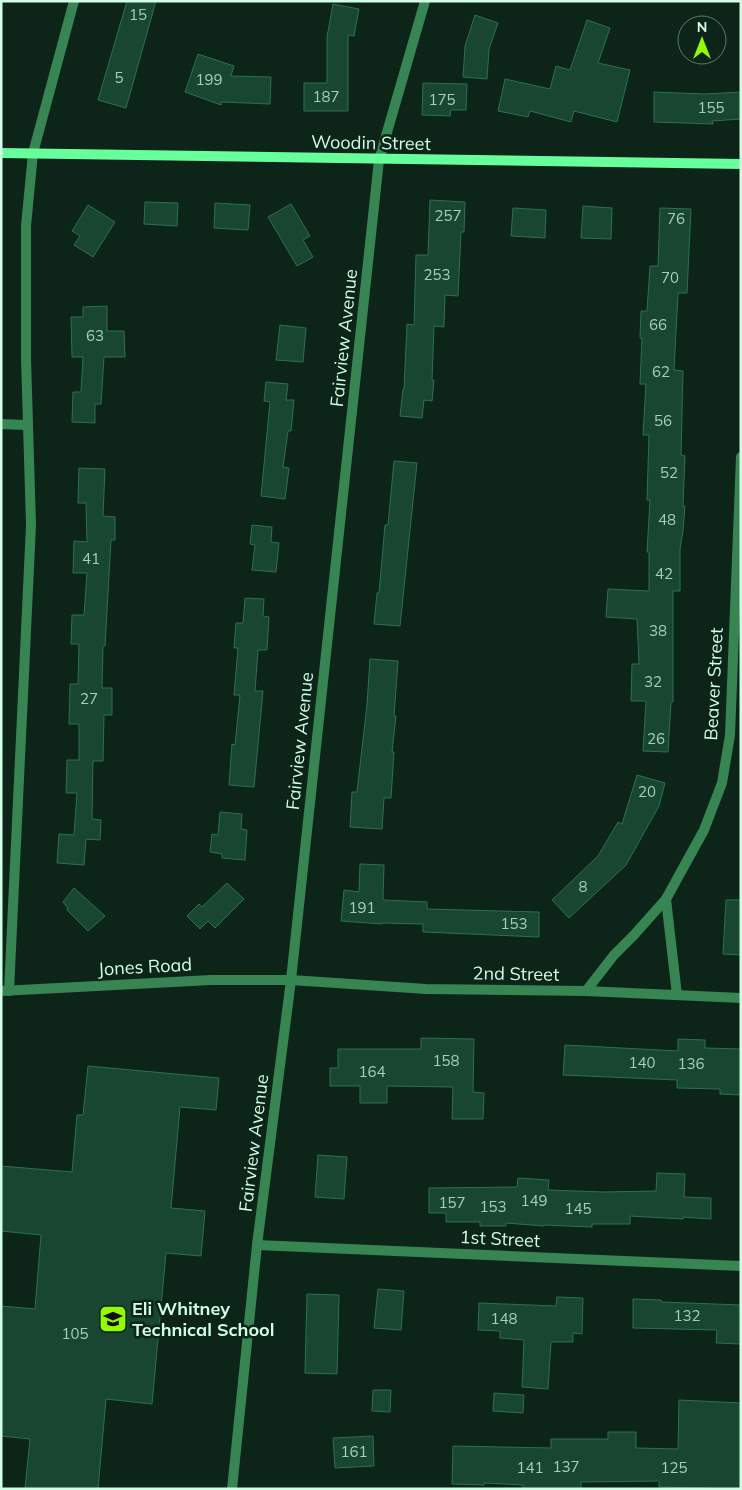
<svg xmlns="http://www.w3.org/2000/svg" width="742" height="1490" font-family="Mulish,sans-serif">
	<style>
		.building { fill: #194630; stroke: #2a7250 }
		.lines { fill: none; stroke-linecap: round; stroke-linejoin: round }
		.minor { stroke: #378553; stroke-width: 10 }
		.tertiary { stroke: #378553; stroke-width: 10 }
		.secondary { stroke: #67ff9c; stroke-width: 10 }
		.labels { text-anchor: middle; stroke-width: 5; stroke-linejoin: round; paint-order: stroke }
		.number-label { font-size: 15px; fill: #a2d1b8 }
		.street-label { font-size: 18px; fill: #d0ffe5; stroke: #0d2419 }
		.poi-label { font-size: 18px; font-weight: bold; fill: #d0ffe5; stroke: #0d2419; text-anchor: start }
	</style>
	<rect width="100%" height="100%" fill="#0d2419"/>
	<g class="building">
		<path d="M127,1H156L126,108L98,100Z"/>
		<path d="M333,4L359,9L354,36L348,35V111H304V83H327V37Z"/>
		<path d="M475,15L498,23L489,49L487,79L463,77L465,46Z"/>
		<path d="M587,20L610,28L598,63L630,70L617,122L574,111L571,122L530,111L528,117L498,111L505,79L550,89L556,66L570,70Z"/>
		<path d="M198,54L234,66L231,76L271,77L270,104L221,102V105L185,92Z"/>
		<path d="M423,83L467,84L466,110H451L450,116L422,115Z"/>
		<path d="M654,92L705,94L741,92V119L712,121L713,124L654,122Z"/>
		<path d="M430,200L465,202L464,232H461L458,296L445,295L444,327L434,326L432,380H434L432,401L424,400L422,418L400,416L403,389H404L407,324L414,325L416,255H428Z"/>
		<path d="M145,202L178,203L177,226L144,224Z"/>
		<path d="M215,203L250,205L248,230L214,228Z"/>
		<path d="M291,204L310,236L303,240L313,257L297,266L268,217Z"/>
		<path d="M88,205L115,222L93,257L74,245L80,236L72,231Z"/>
		<path d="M583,206L612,208L611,239L581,238Z"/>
		<path d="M513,208L546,210L545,238L511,236Z"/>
		<path d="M660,208L691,209L687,293H678L674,370L683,371L681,455L685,456L683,506H685L683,531L680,549V591H673V702H671L668,752L643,751L646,701H631L632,664H639L637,619L606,617L608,589L649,591V552H647L650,500H647L649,435H643L646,384H640L642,338H640L641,311H647L650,266H658Z"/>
		<path d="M107,306V331H124L125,357H104L101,404H95V423L72,422L73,392H81L83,357H72L71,317H83V307Z"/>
		<path d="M280,325L306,328L303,362L276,360Z"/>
		<path d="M266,382L288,384L286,400H294L291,431H288L283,467L289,468L285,499L261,496L270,402L264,401Z"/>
		<path d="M394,461L417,463L400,626L374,624L377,593H379L385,525H388Z"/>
		<path d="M79,468L105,469L103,516L115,517V540H111L105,646H103L102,688H112V715H104L103,761H93L92,819L101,820L100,840L86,839L84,865L57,863L59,834L74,835L77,793H66L67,760H79V724H69L70,684H78L79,644H71L72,615H84L87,573H73L74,541L87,542L86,503H78Z"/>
		<path d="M252,525L272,527L271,542L279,543L276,572L252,570L255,545L250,544Z"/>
		<path d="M245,598L264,599L263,616L269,617L267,650H258L255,691H263L254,787L229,785L232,744L235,745L240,695H234L238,648H234L236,623H243Z"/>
		<path d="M370,659L398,661L394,716H396L392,752H394L391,798H384L382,829L350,827L352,792H357L367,705Z"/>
		<path d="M637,775L665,783L659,806L626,865L569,918L552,900L598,856L618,822L622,824Z"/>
		<path d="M220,812L242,814L241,829L247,830L245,860L222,858V854L210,852L212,834L218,835Z"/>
		<path d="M360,864L384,865L383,898L384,900L427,902V909L539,912V937L423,932V924L382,923V924L341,921L344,890L359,892Z"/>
		<path d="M227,883L244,899L215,928L208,921L200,929L187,916L199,904L202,907Z"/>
		<path d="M74,888L105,916L88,931L67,910L68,908L63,902Z"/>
		<path d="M726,900H741V955L723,954Z"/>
		<path d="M421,1038L474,1039L473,1092L484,1093L483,1119H452L453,1087L387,1086V1103H360V1086H330V1068H338V1049H421Z"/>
		<path d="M678,1039L705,1040V1048L741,1049V1095L720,1094V1089L677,1088V1080L563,1075L565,1045L678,1051Z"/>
		<path d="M88,1066L219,1078L216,1110L180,1107L171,1208L205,1211L201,1256L166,1253L152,1404L106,1399L98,1489H25L30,1439L1,1436V1306L35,1309L41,1235L1,1231V1166L72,1172L77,1115H83Z"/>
		<path d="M318,1155L347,1157L344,1199L315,1197Z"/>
		<path d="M657,1173L685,1174L684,1197L711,1198V1219L683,1217V1219L630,1216V1224H592V1227L544,1225V1226L506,1223V1226H480V1222H446V1213H429V1188L517,1187L518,1178L549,1180L548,1190L604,1192L656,1191Z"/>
		<path d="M378,1289L404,1291L401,1330L374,1328Z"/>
		<path d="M307,1294L339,1295L337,1374L305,1373Z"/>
		<path d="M557,1297L583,1298L582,1334L573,1333V1342H551L548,1389L522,1387L524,1340L500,1338V1331L478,1330L479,1303L556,1306Z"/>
		<path d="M633,1299L661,1300V1302L741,1305V1344L716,1343L717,1330L633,1328Z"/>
		<path d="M373,1390H391L390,1412L372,1411Z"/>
		<path d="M494,1393L524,1395L523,1413L493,1411Z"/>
		<path d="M679,1400L741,1403V1489L659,1487V1481L581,1482V1489H523V1485L484,1483V1485L452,1484L453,1446L551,1448V1439H608V1432H636V1448L678,1449Z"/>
		<path d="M373,1436L374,1466L335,1468L333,1438Z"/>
	</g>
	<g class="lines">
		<g class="minor">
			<path d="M379,160L425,1"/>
			<path d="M1,424L27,425"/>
			<path d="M666,899L677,995"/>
			<path d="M1,991L211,980H291L426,989L586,991L741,998"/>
			<path d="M9,991L31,525L26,358V226L33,153L74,1"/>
			<path d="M586,991L614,955L634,935L666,899L704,830L722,783L730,735L741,457"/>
			<path d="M257,1245L741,1266"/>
		</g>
		<path class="tertiary" d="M232,1489L257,1245L291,980L379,160"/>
		<path class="secondary" d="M1,153L741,164"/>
	</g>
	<defs>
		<symbol id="school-square" viewBox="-11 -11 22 22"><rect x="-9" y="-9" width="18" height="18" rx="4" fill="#91fb00" stroke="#0d2419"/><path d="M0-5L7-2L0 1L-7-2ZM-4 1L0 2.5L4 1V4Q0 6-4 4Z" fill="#111"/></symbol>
	</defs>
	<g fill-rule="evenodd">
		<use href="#school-square" x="97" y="1303" width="32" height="32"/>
	</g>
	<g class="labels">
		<g class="number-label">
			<text x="138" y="20">15</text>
			<text x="119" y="83">5</text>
			<text x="209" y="85">199</text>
			<text x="326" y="102">187</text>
			<text x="442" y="105">175</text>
			<text x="711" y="113">155</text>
			<text x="448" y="221">257</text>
			<text x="676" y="224">76</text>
			<text x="437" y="280">253</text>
			<text x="670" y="283">70</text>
			<text x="658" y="330">66</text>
			<text x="95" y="341">63</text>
			<text x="661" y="377">62</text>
			<text x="663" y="426">56</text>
			<text x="669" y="478">52</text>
			<text x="667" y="525">48</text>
			<text x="91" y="564">41</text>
			<text x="664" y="579">42</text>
			<text x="658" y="636">38</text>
			<text x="653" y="687">32</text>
			<text x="89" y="704">27</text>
			<text x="656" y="744">26</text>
			<text x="647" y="797">20</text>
			<text x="583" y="892">8</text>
			<text x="362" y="913">191</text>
			<text x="514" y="929">153</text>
			<text x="446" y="1066">158</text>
			<text x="642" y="1068">140</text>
			<text x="691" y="1069">136</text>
			<text x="372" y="1077">164</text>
			<text x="534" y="1206">149</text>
			<text x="452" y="1208">157</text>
			<text x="493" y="1212">153</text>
			<text x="578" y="1214">145</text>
			<text x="687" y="1321">132</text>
			<text x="504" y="1324">148</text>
			<text x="75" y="1339">105</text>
			<text x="354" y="1457">161</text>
			<text x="566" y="1472">137</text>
			<text x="530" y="1473">141</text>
			<text x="674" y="1473">125</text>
		</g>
		<g class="street-label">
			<text transform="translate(371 143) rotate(1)" y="6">Woodin Street</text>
			<text transform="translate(344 338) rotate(-84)" y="6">Fairview Avenue</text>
			<text transform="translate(714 684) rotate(-87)" y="6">Beaver Street</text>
			<text transform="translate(300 741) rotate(-84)" y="6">Fairview Avenue</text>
			<text transform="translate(145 967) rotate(-3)" y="6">Jones Road</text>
			<text transform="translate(516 974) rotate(1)" y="6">2nd Street</text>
			<text transform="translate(254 1143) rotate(-83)" y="6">Fairview Avenue</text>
			<text transform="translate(500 1239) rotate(3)" y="6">1st Street</text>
		</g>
		<g class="poi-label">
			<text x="132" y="1315">Eli Whitney<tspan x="132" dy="21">Technical School</tspan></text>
		</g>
	</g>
	<rect width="742" height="1490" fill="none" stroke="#d0ffe5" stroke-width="5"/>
	<g transform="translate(702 40)"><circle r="24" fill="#0d2419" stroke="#5b7c6b"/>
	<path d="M0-4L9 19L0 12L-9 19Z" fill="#91fb00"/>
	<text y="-8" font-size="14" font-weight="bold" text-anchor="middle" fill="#d0ffe5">N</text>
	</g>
</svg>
